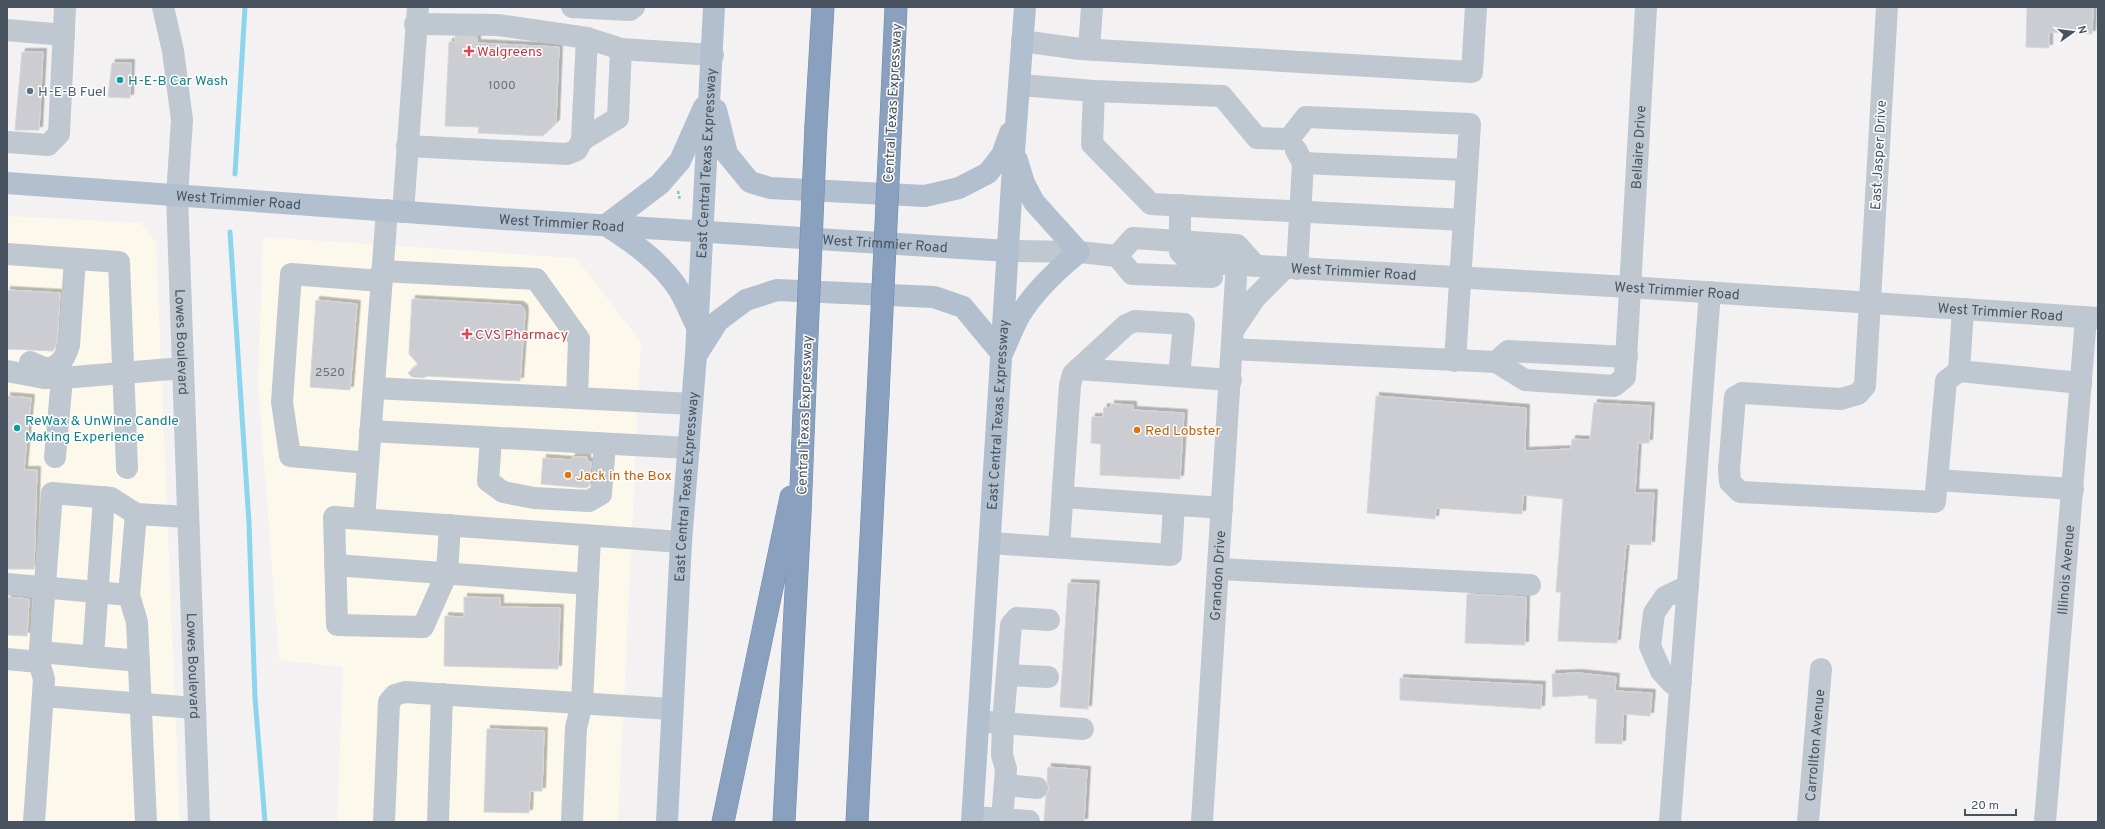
<svg xmlns="http://www.w3.org/2000/svg" width="2105" height="829" font-family="Overpass,sans-serif">
	<style>
		.commercial { fill: #fcf8eb }
		.lines { fill: none; stroke-linecap: round; stroke-linejoin: round }
		.stream { stroke: #8dd4ed; stroke-width: 5 }
		.building { fill: #cbcdd3; stroke: #d5d7dc; filter: url(#shadow) }
		.minor-tunnel { stroke: #d1d1d4; stroke-width: 22; stroke-dasharray: 22 11; stroke-linecap: butt }
		.highway-casing { stroke: #748bab; stroke-width: 23 }
		.path { stroke: #77cea8; stroke-width: 2.5; stroke-dasharray: 3 2; stroke-linecap: butt }
		.minor { stroke: #bfc7d0; stroke-width: 22 }
		.major { stroke: #b1bfcf; stroke-width: 22 }
		.highway { stroke: #89a0bf; stroke-width: 22 }
		.highway-bridge-casing { stroke: #748bab; stroke-width: 23; stroke-linecap: butt }
		.highway-bridge { stroke: #89a0bf; stroke-width: 22 }
		.health-dot { fill: #e0444e; stroke: #fff; stroke-width: 1.5 }
		.culture-dot { fill: #0f9aa8; stroke: #fff; stroke-width: 1.5 }
		.service-dot { fill: #5c6f8a; stroke: #fff; stroke-width: 1.5 }
		.food-dot { fill: #e8710a; stroke: #fff; stroke-width: 1.5 }
		.labels { text-anchor: middle; stroke-width: 3; stroke-linejoin: round; paint-order: stroke }
		.number-label { font-size: 12px; fill: #69727c }
		.health-label { font-size: 14px; fill: #be3a42; stroke: #fff; text-anchor: start }
		.culture-label { font-size: 14px; fill: #0d838f; stroke: #fff; text-anchor: start }
		.service-label { font-size: 14px; fill: #4e5e75; stroke: #fff; text-anchor: start }
		.street-label { font-size: 14px; fill: #48535f; stroke: #fff }
		.food-label { font-size: 14px; fill: #c56008; stroke: #fff; text-anchor: start }
	</style>
	<defs>
		<filter id="shadow"><feDropShadow dx="3.5" dy="-3.5" stdDeviation="0" flood-color="#0004"/></filter>
	</defs>
	<rect width="100%" height="100%" fill="#f3f1f1"/>
	<g class="commercial">
		<path d="M7,216L141,223L156,243L180,822H7Z"/>
		<path d="M263,237L576,258L641,342L618,822H337L343,667L279,660L258,382Z"/>
	</g>
	<g class="lines">
		<g class="stream">
			<path d="M235,174L245,7"/>
			<path d="M230,232L249,523L255,698L265,822"/>
		</g>
	</g>
	<g class="building">
		<path d="M2027,7H2093L2092,34L2049,32V48L2026,47Z"/>
		<path d="M455,37H477V43L559,47L556,123L543,136L478,133L479,127L445,126L449,42H455Z"/>
		<path d="M22,52H43L39,130H15Z"/>
		<path d="M112,63H131L130,98L108,97Z"/>
		<path d="M7,290L60,293L57,343L53,351L7,349Z"/>
		<path d="M412,299L520,305L524,308L525,313L520,381L427,376L424,378L412,377L408,373L418,364L409,354Z"/>
		<path d="M316,300L357,304L350,390L310,387Z"/>
		<path d="M7,396L31,398L24,470H37L34,569H7Z"/>
		<path d="M1376,396L1526,408L1525,451L1571,449L1572,439L1590,440L1594,403L1651,406L1649,443H1638L1635,493H1654L1651,545L1626,544L1617,643L1558,641L1561,592H1556L1563,499L1523,495L1522,514L1436,508L1435,519L1367,513Z"/>
		<path d="M1111,404L1133,405V410L1184,413L1180,479L1100,475L1101,444L1091,443L1092,417H1103L1104,407L1111,408Z"/>
		<path d="M572,457H587V461L591,462L589,486L586,488L541,484L543,458L571,460Z"/>
		<path d="M1068,583L1096,584L1088,709L1060,707Z"/>
		<path d="M1467,594L1526,597L1525,645L1465,643Z"/>
		<path d="M7,597L29,599L27,636L7,635Z"/>
		<path d="M464,597L500,598V607L560,608L558,669L444,666L445,616L464,617Z"/>
		<path d="M1579,673L1616,677L1615,691L1652,693L1650,716L1623,714L1622,744L1595,743L1597,699L1588,698V695L1553,697L1552,674Z"/>
		<path d="M1400,678L1542,685L1541,709L1400,700Z"/>
		<path d="M487,729L544,731L542,791H530L529,813L484,812Z"/>
		<path d="M1048,767L1087,770L1084,822H1044L1046,796L1049,789L1047,781Z"/>
	</g>
	<g class="lines">
		<path class="minor-tunnel" d="M455,36H477"/>
		<defs>
			<g id="highway">
				<path d="M891,118L896,7"/>
				<path d="M816,125L823,7"/>
				<path d="M723,822L791,497"/>
				<path d="M784,822L800,514L806,360"/>
				<path d="M857,822L878,396"/>
			</g>
		</defs>
		<use href="#highway" class="highway-casing"/>
		<path class="path" d="M678,191L680,200"/>
		<g class="minor">
			<path id="s1" d="M163,7L173,51L182,120L177,196L199,822"/>
			<path d="M572,7L630,10L634,7"/>
			<path d="M1887,7L1865,386L1858,394L1841,399L1742,393L1735,397L1729,469L1730,482L1740,492L1935,502L1946,381L1959,371"/>
			<path d="M415,24L498,25L587,38L621,49L713,55"/>
			<path d="M7,30L64,35"/>
			<path d="M1022,41L1080,49L1472,72L1476,7"/>
			<path d="M1089,49L1092,7"/>
			<path d="M1020,85L1094,91L1222,96L1257,138L1289,139"/>
			<path d="M1094,91L1092,144L1151,204L1464,220"/>
			<path d="M1289,139L1306,117L1470,124L1455,361"/>
			<path d="M582,140L618,118L621,49"/>
			<path d="M7,142L48,145L59,134L65,7"/>
			<path d="M407,146L567,154L577,150L582,140L587,38"/>
			<path d="M1296,150L1303,163L1297,269"/>
			<path d="M1303,163L1467,170"/>
			<path id="s2" d="M1180,205V252L1190,262L1629,287L2098,318"/>
			<path d="M403,212L418,7"/>
			<path d="M1008,251L1079,252L1117,256L1132,274L1212,277"/>
			<path d="M7,254L119,262L127,468"/>
			<path d="M1117,256L1133,238L1237,245L1256,266"/>
			<path d="M382,271L536,279L579,339L577,398L692,404"/>
			<path d="M1963,309L1959,371L2081,383"/>
			<path d="M1234,329L1255,298L1285,268"/>
			<path id="s3" d="M1232,349L1496,362L1525,380L1614,386L1625,377L1646,7"/>
			<path d="M30,362C35,364 41,367 46,368C60,369 66,355 69,345L75,259"/>
			<path d="M1496,362L1508,351L1627,357"/>
			<path d="M1078,369L1231,380"/>
			<path d="M7,371L44,378H62L183,368"/>
			<path d="M374,388L577,398"/>
			<path d="M370,431L689,448"/>
			<path d="M491,438L488,481L503,492L534,498L589,501L601,494L605,444"/>
			<path d="M55,457L62,378"/>
			<path d="M368,463L290,456L282,402L291,274L381,281"/>
			<path d="M1937,480L2073,489"/>
			<path d="M1063,497L1222,508"/>
			<path d="M136,514L129,595L137,622L146,822"/>
			<path d="M364,519L387,210"/>
			<path d="M450,525L447,573L423,627L337,625L334,517L681,542"/>
			<path d="M990,543L1171,555L1174,505"/>
			<path d="M1059,547L1070,385L1073,374L1126,325L1135,321L1184,324L1179,376"/>
			<path d="M335,565L588,584"/>
			<path d="M1219,569L1530,585"/>
			<path d="M7,584L129,595"/>
			<path d="M40,652L139,661"/>
			<path d="M93,657L104,497"/>
			<path d="M7,659L39,662"/>
			<path d="M1007,675L1048,677"/>
			<path d="M1681,682L1672,683L1661,671L1650,646L1654,613L1665,597L1688,586"/>
			<path d="M43,696L195,708"/>
			<path d="M988,722L1083,729"/>
			<path d="M1005,785L1037,788"/>
			<path d="M973,817L1002,819L1006,769L1002,755L1003,723L1011,625L1017,618L1049,620"/>
			<path d="M1002,819L1029,821"/>
			<path d="M34,822L44,679L39,662L52,493L111,498L136,514L188,517"/>
			<path d="M384,822L389,702L395,695L405,692L671,709"/>
			<path d="M438,822L442,694"/>
			<path d="M572,822L576,728L582,703L590,536"/>
			<path id="s4" d="M1202,822L1236,278"/>
			<path d="M1670,822L1710,292"/>
			<path id="s5" d="M1808,822L1821,669"/>
			<path id="s6" d="M2045,822L2086,318"/>
		</g>
		<g class="major">
			<path d="M716,110L727,154L750,182L770,188L925,196L959,188L988,173L1002,155L1010,133"/>
			<path id="s7" d="M7,183L503,219L1008,251"/>
			<path d="M606,225L660,184L680,161L704,107"/>
			<path d="M607,226C634,243 662,263 679,290C686,302 691,315 697,327"/>
			<path d="M697,354L718,321L746,300L777,290L934,297L963,307L1002,354C1008,341 1013,327 1020,315C1035,290 1057,270 1079,252L1034,202L1024,183L1017,160"/>
			<path id="s8" d="M667,822L681,542L696,355L714,7"/>
			<path id="s9" d="M972,822L1014,151L1025,7"/>
		</g>
		<use href="#highway" class="highway"/>
		<defs>
			<g id="highway-bridge">
				<path d="M806,360L816,125"/>
				<path d="M878,396L891,118"/>
			</g>
		</defs>
		<use href="#highway-bridge" class="highway-bridge-casing"/>
		<use href="#highway-bridge" class="highway-bridge"/>
	</g>
	<g class="health-dot">
		<path d="M467 45h4v4h4v4h-4v4h-4v-4h-4v-4h4z"/>
		<path d="M465 328h4v4h4v4h-4v4h-4v-4h-4v-4h4z"/>
	</g>
	<g class="culture-dot">
		<circle cx="120" cy="80" r="4"/>
		<circle cx="17" cy="428" r="4"/>
	</g>
	<circle class="service-dot" cx="30" cy="91" r="4"/>
	<g class="food-dot">
		<circle cx="1137" cy="430" r="4"/>
		<circle cx="568" cy="475" r="4"/>
	</g>
	<g class="labels">
		<g class="number-label">
			<text x="502" y="89">1000</text>
			<text x="330" y="376">2520</text>
		</g>
		<g class="health-label">
			<text x="477" y="56">Walgreens</text>
			<text x="475" y="339">CVS Pharmacy</text>
		</g>
		<g class="culture-label">
			<text x="128" y="85">H-E-B Car Wash</text>
			<text x="25" y="425">ReWax &amp; UnWine Candle<tspan x="25" dy="16">Making Experience</tspan></text>
		</g>
		<g class="service-label">
			<text x="38" y="96">H-E-B Fuel</text>
		</g>
		<g class="street-label">
			<text transform="translate(892 103) rotate(-87)" y="5">Central Texas Expressway</text>
			<text dy="5" stroke="none"><textPath href="#s3" startOffset="632">Bellaire Drive</textPath></text>
			<text transform="translate(1878 155) rotate(-87)" y="5">East Jasper Drive</text>
			<text dy="5" stroke="none"><textPath href="#s8" startOffset="660">East Central Texas Expressway</textPath></text>
			<text dy="5" stroke="none"><textPath href="#s7" startOffset="232">West Trimmier Road</textPath></text>
			<text dy="5" stroke="none"><textPath href="#s7" startOffset="556">West Trimmier Road</textPath></text>
			<text dy="5" stroke="none"><textPath href="#s7" startOffset="880">West Trimmier Road</textPath></text>
			<text dy="5" stroke="none"><textPath href="#s2" startOffset="225">West Trimmier Road</textPath></text>
			<text dy="5" stroke="none"><textPath href="#s2" startOffset="549">West Trimmier Road</textPath></text>
			<text dy="5" stroke="none"><textPath href="#s2" startOffset="873">West Trimmier Road</textPath></text>
			<text dy="5" stroke="none"><textPath href="#s1" startOffset="337">Lowes Boulevard</textPath></text>
			<text dy="5" stroke="none"><textPath href="#s9" startOffset="408">East Central Texas Expressway</textPath></text>
			<text transform="translate(804 415) rotate(-88)" y="5">Central Texas Expressway</text>
			<text dy="5" stroke="none"><textPath href="#s8" startOffset="336">East Central Texas Expressway</textPath></text>
			<text dy="5" stroke="none"><textPath href="#s6" startOffset="253">Illinois Avenue</textPath></text>
			<text dy="5" stroke="none"><textPath href="#s4" startOffset="247">Grandon Drive</textPath></text>
			<text dy="5" stroke="none"><textPath href="#s1" startOffset="661">Lowes Boulevard</textPath></text>
			<text dy="5" stroke="none"><textPath href="#s5" startOffset="77">Carrollton Avenue</textPath></text>
		</g>
		<g class="food-label">
			<text x="1145" y="435">Red Lobster</text>
			<text x="576" y="480">Jack in the Box</text>
		</g>
	</g>
	<rect width="2105" height="829" fill="none" stroke="#48535f" stroke-width="16"/>
	<g transform="translate(2073 32) rotate(76)" stroke="#ffffff" stroke-width="3" paint-order="stroke">
	<path d="M0-3L7 15L0 10L-7 15Z" fill="#48535f"/>
	<text y="-6" font-size="11" font-weight="bold" text-anchor="middle" fill="#48535f">N</text>
	</g>
	<path d="M1965 809v6h51v-6" fill="none" stroke="#48535f" stroke-width="2"/>
	<text x="1971" y="809" font-size="12" fill="#48535f" stroke="#ffffff" stroke-width="3" paint-order="stroke">20 m</text>
</svg>
